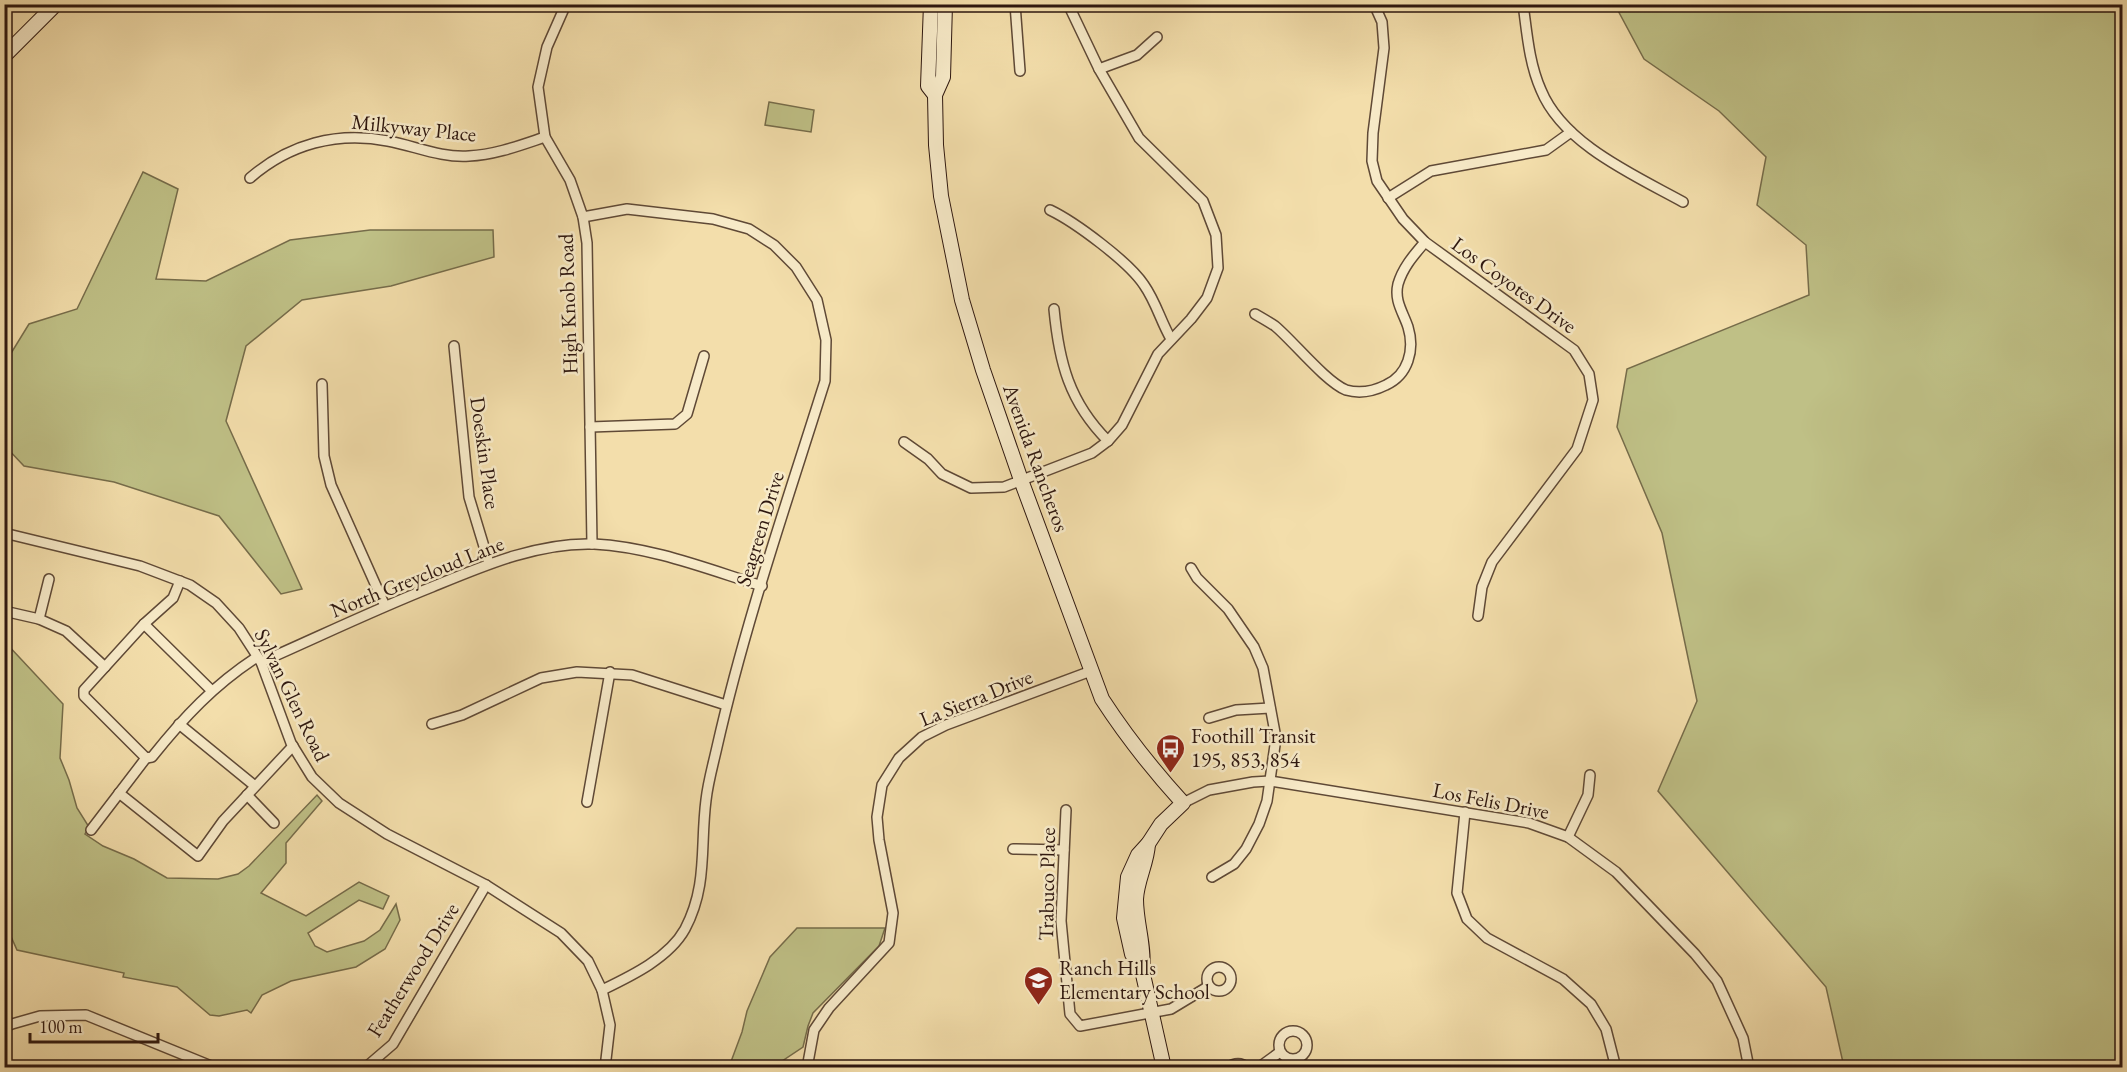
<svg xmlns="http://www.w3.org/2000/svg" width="2127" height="1072" font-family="'EB Garamond',serif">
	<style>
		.green { fill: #bfc086; stroke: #766c4a; stroke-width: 1.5 }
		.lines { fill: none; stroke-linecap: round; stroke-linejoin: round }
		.street-casing { stroke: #5f4936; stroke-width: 12 }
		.secondary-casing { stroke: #2e170f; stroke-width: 16 }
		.street { stroke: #f7eac8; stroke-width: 9 }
		.secondary { stroke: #f7eac8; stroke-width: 14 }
		.labels { text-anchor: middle; stroke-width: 5; stroke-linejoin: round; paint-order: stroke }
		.street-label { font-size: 21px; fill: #2e170f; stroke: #f7eac8 }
		.poi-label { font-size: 21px; fill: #2e170f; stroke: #f7eac8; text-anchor: start }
	</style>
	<rect width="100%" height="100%" fill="#f3deab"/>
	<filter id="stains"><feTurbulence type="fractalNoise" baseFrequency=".00333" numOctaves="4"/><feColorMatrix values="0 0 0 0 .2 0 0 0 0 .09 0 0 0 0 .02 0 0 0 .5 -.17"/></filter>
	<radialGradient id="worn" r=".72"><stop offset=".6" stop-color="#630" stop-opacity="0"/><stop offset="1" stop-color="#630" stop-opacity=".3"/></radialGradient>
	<g class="green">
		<path d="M1615,5H2122V1067H1844L1826,987L1658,791L1697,701L1662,533L1617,427L1627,369L1809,295L1806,245L1757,205L1766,157L1719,111L1644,59Z"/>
		<path d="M769,102L814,110L811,132L765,125Z"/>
		<path d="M143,172L178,189L156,279L206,281L290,240L370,230H493L494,257L391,286L302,300L246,346L226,421L302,589L281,594L219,516L114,482L24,466L5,446V363L29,324L77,309Z"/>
		<path d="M5,642L63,704L60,758L69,780L77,808L89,827L85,834L103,846L134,859L167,878L218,879L238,874L249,866L317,795L322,801L286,843V863L261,893L306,916L359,882L389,896L383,909L359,900L308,933L315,946L327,952L364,941L380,930L396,904L400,920L385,949L356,967L291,981L262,995L251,1013L247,1010L219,1016L210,1015L177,987L123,977L124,973L17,950L5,923Z"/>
		<path d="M797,928H885L879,946L813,1013L808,1026L803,1047L779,1063L765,1067H729L742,1032L747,1011L770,957Z"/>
	</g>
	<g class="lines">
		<defs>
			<g id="street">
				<path d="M566,4L547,47L538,87L545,137L570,180L583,217L587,243L592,544"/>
				<path d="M1015,4L1020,71"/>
				<path d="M1374,4L1382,22L1384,48L1373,133L1372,161L1377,181L1403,219L1425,242L1574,350L1589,374L1593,400L1577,449L1492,562L1482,587L1478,616"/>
				<path d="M1523,4C1527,33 1529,63 1541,90C1563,144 1634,175 1683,202"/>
				<path d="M1099,69L1137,55L1157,37"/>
				<path d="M250,178C289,144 337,131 388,141C415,146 441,158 469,156C495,155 521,145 545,137"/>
				<path d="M1388,198L1431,171L1546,150L1571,132"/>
				<path d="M1050,210C1075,222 1129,262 1144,285C1156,302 1161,322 1171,339"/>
				<path d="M583,217L627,209L713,219L749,229L774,245L796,267L817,300L826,340L825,381C787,502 745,623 717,747C713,765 708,782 706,800C700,846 708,886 685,929C669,958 631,976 602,990"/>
				<path d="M1054,309C1059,362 1069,402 1108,441"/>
				<path d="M1255,314C1262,318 1269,322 1275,326C1293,341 1326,382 1346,390C1360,394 1374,391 1386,385C1408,375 1415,350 1408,327C1403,312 1394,301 1398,284C1403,267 1414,255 1425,242"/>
				<path d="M454,346L469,497L489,563"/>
				<path d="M322,384L324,456L331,485L385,606"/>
				<path d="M590,427L675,424L687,414L704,356"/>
				<path d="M904,442L928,459L942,474L971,488L1004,487L1092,453L1108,441L1122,425L1158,354L1191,319L1207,298L1218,268L1216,235L1203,201L1139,138L1099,69L1068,4"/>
				<path d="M4,533L140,566L190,585L216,603L239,628L261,662L291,743L312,777L339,803L387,834L486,885L561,933L588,961L602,990L610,1025L605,1068"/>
				<path d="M1191,568L1197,578L1228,609L1254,647L1263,668L1276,738L1267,801L1259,824L1246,849L1234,864L1212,877"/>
				<path d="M4,611L39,619L66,631L105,667"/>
				<path d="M39,619L49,579"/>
				<path d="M144,624L211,690"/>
				<path d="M261,662C318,637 374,610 432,587C483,566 538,542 594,544C652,547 707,569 762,586"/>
				<path d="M1209,718L1236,710L1270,708"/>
				<path d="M179,724L255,786"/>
				<path d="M432,724L462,715L541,678L577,672L632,675L726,705"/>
				<path d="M146,758L152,757C184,717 214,685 257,657"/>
				<path d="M119,793L198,856L223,821L293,746"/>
				<path d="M247,795L274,823"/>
				<path d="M587,802L610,672"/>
				<path d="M1183,803L1209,790L1253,782L1270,781L1529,823L1568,837L1616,872L1695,954L1717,981L1743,1038L1749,1068"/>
				<path d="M1066,810L1061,921L1070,1014L1080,1026L1171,1009L1209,986"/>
				<path d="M1465,812L1457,893L1467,919L1487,938L1563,979L1591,1004L1606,1029L1616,1068"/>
				<path d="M91,830L146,758L84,696V690L144,624L173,598L180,581"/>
				<path d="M1568,837L1588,795L1590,775"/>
				<path d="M1013,849L1064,850"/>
				<circle cx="1219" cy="979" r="12"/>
				<path d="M4,1028L12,1024L40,1016L86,1015L216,1068"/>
				<circle cx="1293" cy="1045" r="14"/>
				<path d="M365,1068L393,1044L486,885"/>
				<path d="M807,1068L814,1030L829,1008L889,943L893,913L879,840L877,817L882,785L899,758L922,737L946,725L1091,671"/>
				<path d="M1227,1068C1234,1063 1241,1062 1248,1068"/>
				<path d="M1258,1068L1280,1052"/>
			</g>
			<g id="secondary">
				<path d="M931,4L928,86L935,95"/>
				<path d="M945,4L943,77L935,95L936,145L941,196L962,300L983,370L1021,480L1102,699C1126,736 1153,770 1183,803L1161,824L1148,844L1138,855L1128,877L1124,918L1132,954L1142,970"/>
				<path d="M4,56L56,4"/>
				<path d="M1148,844C1147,863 1137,880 1136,899C1136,924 1145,946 1142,970L1164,1068"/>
			</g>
		</defs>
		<use href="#street" class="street-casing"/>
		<use href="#secondary" class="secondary-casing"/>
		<use href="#street" class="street"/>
		<use href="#secondary" class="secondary"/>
	</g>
	<defs>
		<symbol id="bus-pin" viewBox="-11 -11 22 30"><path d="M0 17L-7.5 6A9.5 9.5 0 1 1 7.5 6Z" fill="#8f2418" stroke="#f7eac8"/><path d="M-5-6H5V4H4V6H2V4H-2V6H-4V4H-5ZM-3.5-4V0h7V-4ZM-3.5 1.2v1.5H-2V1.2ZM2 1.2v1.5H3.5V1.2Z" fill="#fff"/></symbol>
		<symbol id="school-pin" viewBox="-11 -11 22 30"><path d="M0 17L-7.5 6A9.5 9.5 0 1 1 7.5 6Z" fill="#8f2418" stroke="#f7eac8"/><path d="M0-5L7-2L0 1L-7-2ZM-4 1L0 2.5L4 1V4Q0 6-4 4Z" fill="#fff"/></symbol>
	</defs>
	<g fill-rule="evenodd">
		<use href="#bus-pin" x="1154" y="732" width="33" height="45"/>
		<use href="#school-pin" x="1022" y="964" width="33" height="45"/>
	</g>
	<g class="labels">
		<g class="street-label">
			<text transform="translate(414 128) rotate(6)" y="7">Milkyway Place</text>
			<text transform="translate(1514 285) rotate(36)" y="7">Los Coyotes Drive</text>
			<text transform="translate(568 304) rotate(-92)" y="7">High Knob Road</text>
			<text transform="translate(485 453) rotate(82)" y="7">Doeskin Place</text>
			<text transform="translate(1036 458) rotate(70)" y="7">Avenida Rancheros</text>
			<text transform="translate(760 529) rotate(-73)" y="7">Seagreen Drive</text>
			<text transform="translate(417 577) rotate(-22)" y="7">North Greycloud Lane</text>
			<text transform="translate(292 695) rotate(64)" y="7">Sylvan Glen Road</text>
			<text transform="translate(976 698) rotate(-22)" y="7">La Sierra Drive</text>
			<text transform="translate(1491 801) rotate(11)" y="7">Los Felis Drive</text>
			<text transform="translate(1047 884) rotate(-89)" y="7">Trabuco Place</text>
			<text transform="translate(413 970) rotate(-58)" y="7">Featherwood Drive</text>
		</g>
		<g class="poi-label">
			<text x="1191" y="743">Foothill Transit<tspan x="1191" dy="24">195, 853, 854</tspan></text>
			<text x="1059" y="975">Ranch Hills<tspan x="1059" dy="24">Elementary School</tspan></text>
		</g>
	</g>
	<rect width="2127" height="1072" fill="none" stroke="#f3deab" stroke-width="24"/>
	<rect x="6" y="6" width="2115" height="1060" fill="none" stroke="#2e170f" stroke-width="3"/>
	<rect x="12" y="12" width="2103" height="1048" fill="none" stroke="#2e170f" stroke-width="1.5"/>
	<path d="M30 1033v9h128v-9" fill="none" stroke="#2e170f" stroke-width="3"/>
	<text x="39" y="1033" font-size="18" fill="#2e170f" stroke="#f7eac8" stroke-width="4.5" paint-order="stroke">100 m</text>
	<rect width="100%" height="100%" filter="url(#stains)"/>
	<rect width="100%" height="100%" fill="url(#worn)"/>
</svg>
